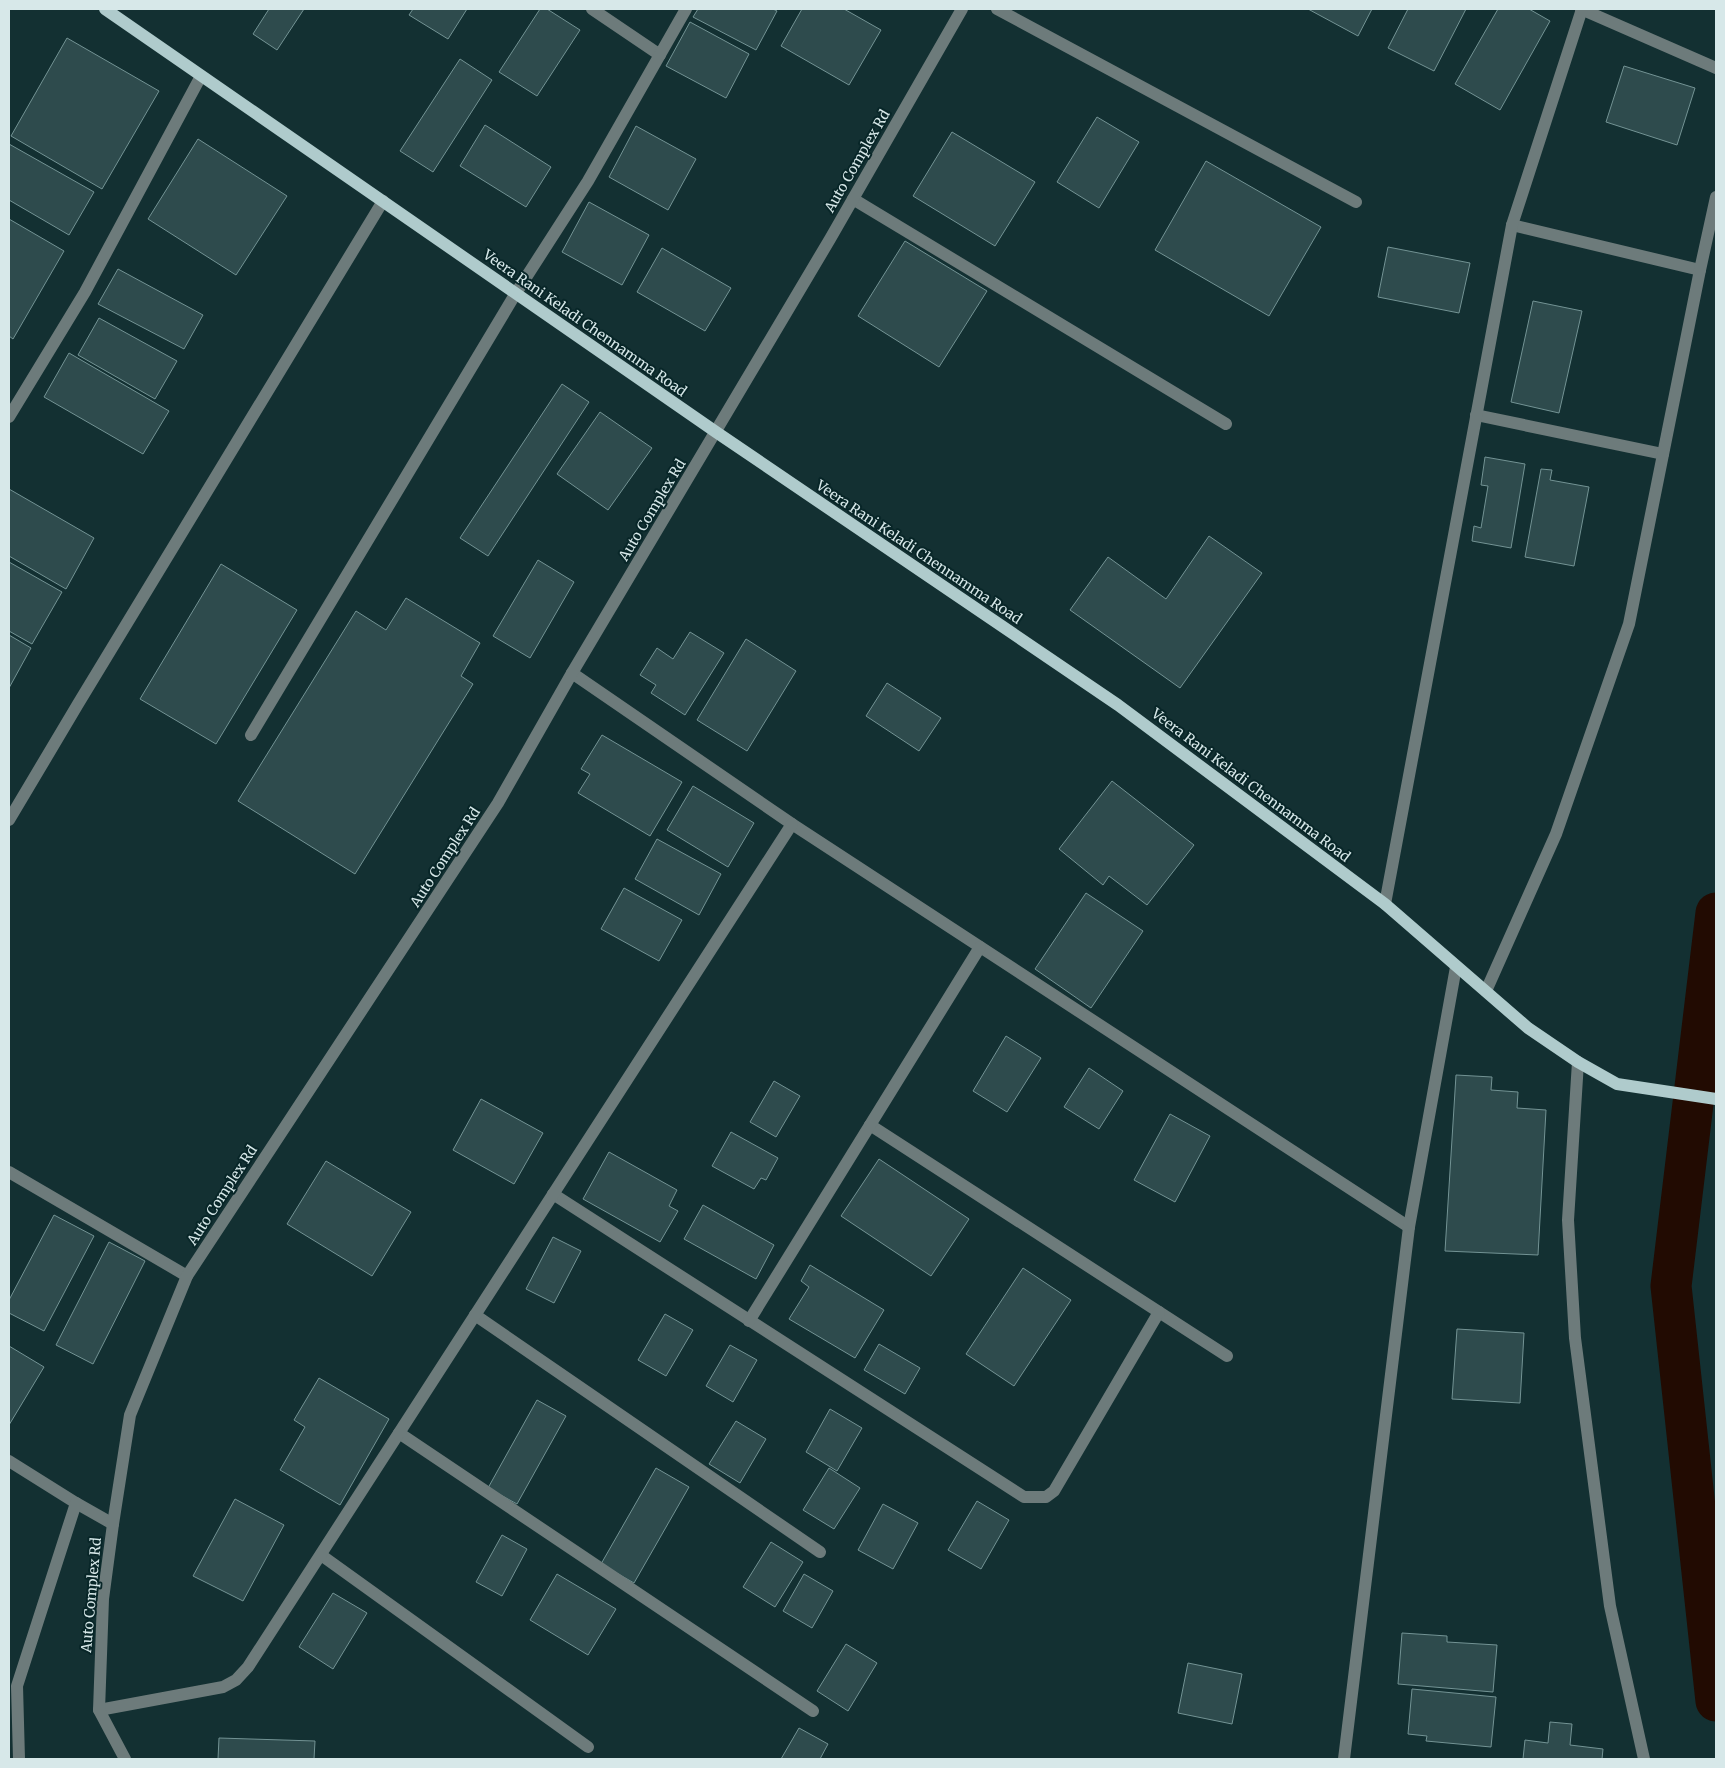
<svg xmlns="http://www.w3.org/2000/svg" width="1725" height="1768" font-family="Merriweather,serif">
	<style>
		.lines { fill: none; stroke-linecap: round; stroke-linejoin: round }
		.canal { stroke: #220b02; stroke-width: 41 }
		.building { fill: #2e4b4d; stroke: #739394 }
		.minor { stroke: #6d7b7b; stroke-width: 12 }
		.major { stroke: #afcbcc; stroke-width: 12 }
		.labels { text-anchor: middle; stroke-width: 4; stroke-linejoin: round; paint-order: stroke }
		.street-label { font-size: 14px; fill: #d7e8e9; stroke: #082628 }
	</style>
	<rect width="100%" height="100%" fill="#133032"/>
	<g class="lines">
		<path class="canal" d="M1716,913L1671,1286L1716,1701"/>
	</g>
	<g class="building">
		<path d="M269,9H304L277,50L253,34Z"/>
		<path d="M413,9H467L448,39L409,15Z"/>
		<path d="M540,9H547L580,30L537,96L499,72Z"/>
		<path d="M698,9H773L777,11L756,50L693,17Z"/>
		<path d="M802,9H844L881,30L849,85L781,46Z"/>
		<path d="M1308,9H1372L1358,36Z"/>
		<path d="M1408,9H1466L1434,71L1388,48Z"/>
		<path d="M1498,9H1529L1550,21L1500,110L1455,84Z"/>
		<path d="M690,22L749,54L726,98L666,66Z"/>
		<path d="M67,38L159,91L102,189L11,136Z"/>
		<path d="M460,59L492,80L433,172L400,151Z"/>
		<path d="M1624,66L1695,88L1677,145L1606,122Z"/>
		<path d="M1097,117L1139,142L1099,208L1057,182Z"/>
		<path d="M485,125L551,167L526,207L460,166Z"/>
		<path d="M636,126L696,159L668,210L609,177Z"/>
		<path d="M952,132L1035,182L995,246L913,196Z"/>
		<path d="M198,139L287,196L236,275L148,219Z"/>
		<path d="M9,144L94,192L69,235L9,200Z"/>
		<path d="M1206,161L1321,227L1269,316L1155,250Z"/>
		<path d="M589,202L649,235L622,285L562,252Z"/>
		<path d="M9,219L64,251L13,339L9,336Z"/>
		<path d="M905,241L987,291L939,367L858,316Z"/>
		<path d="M1388,247L1470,263L1459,313L1378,297Z"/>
		<path d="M662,248L731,288L705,331L637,292Z"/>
		<path d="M118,269L203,315L184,349L98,304Z"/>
		<path d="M1533,301L1582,311L1559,413L1511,402Z"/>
		<path d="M99,318L177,361L155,399L78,355Z"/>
		<path d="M69,353L169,411L143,454L44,397Z"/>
		<path d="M562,384L589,402L488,556L460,538Z"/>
		<path d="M600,412L652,448L608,510L557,474Z"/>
		<path d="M1485,457L1525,464L1511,548L1472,541L1474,526L1481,528L1488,486L1481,485Z"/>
		<path d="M1541,469L1552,470L1550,480L1589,487L1574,566L1525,557Z"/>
		<path d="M9,489L94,538L66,589L9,556Z"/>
		<path d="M1209,536L1262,573L1180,688L1070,610L1108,557L1166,599Z"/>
		<path d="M538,560L574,582L530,658L493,636Z"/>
		<path d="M9,562L62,592L32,644L9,631Z"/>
		<path d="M221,564L297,610L216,744L140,699Z"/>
		<path d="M406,598L480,643L461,676L473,684L355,874L238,801L356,611L386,630Z"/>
		<path d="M690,632L724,653L685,715L651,693L656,685L640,675L657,648L673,659Z"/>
		<path d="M9,635L31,648L9,688Z"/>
		<path d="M746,639L796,671L747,751L697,720Z"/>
		<path d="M887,683L941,718L919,751L866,716Z"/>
		<path d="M602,735L682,782L650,836L578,793L590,774L581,769Z"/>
		<path d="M1112,781L1194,845L1147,905L1109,876L1103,885L1059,849Z"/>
		<path d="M693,786L754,823L728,867L667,830Z"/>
		<path d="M657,839L721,874L699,915L635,879Z"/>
		<path d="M624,888L682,920L659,961L601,929Z"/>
		<path d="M1086,893L1143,931L1091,1008L1035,969Z"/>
		<path d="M1006,1036L1041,1058L1007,1112L973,1091Z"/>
		<path d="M1089,1068L1123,1091L1099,1129L1064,1107Z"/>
		<path d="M1456,1075L1492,1077L1491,1090L1518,1092L1517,1108L1546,1110L1538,1255L1445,1251Z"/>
		<path d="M774,1081L800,1096L776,1137L750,1122Z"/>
		<path d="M481,1099L543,1133L514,1184L453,1150Z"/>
		<path d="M1170,1114L1210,1136L1175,1202L1134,1180Z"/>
		<path d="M731,1132L778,1158L766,1180L761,1178L754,1189L712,1166Z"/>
		<path d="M609,1152L677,1190L669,1206L678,1211L660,1242L583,1199Z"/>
		<path d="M879,1159L969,1219L931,1276L841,1216Z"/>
		<path d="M326,1161L411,1212L372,1276L287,1224Z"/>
		<path d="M703,1205L774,1245L756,1279L684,1239Z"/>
		<path d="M54,1215L94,1236L44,1331L9,1313V1300Z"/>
		<path d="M553,1237L581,1251L554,1303L526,1289Z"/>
		<path d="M109,1242L145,1261L93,1364L56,1345Z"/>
		<path d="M810,1265L884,1310L855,1358L789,1319L809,1287L801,1281Z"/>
		<path d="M1023,1268L1071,1300L1014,1386L966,1354Z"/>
		<path d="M665,1314L693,1330L666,1376L638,1360Z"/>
		<path d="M1457,1329L1524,1333L1520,1403L1452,1399Z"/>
		<path d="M879,1344L920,1368L905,1394L864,1370Z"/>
		<path d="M730,1345L757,1360L733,1402L706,1386Z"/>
		<path d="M9,1346L44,1367L9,1425Z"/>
		<path d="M319,1378L389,1419L340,1505L280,1470L305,1427L294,1420Z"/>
		<path d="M537,1400L566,1416L517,1504L488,1488Z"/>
		<path d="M830,1409L862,1428L837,1471L806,1452Z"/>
		<path d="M736,1421L766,1439L740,1483L709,1464Z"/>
		<path d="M656,1468L689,1487L634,1583L601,1564Z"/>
		<path d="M829,1468L860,1488L834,1529L803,1510Z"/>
		<path d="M235,1499L284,1525L243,1601L193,1576Z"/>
		<path d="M977,1501L1009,1520L981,1569L948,1550Z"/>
		<path d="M883,1504L918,1523L893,1569L858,1550Z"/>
		<path d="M502,1535L527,1549L502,1596L476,1582Z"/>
		<path d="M771,1542L803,1562L775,1607L743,1587Z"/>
		<path d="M557,1574L616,1609L588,1655L530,1620Z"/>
		<path d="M804,1574L833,1591L812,1628L783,1611Z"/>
		<path d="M333,1593L367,1613L333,1669L299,1647Z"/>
		<path d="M1402,1633L1447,1636V1642L1497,1645L1493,1692L1398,1684Z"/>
		<path d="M846,1644L877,1663L848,1711L817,1691Z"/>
		<path d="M1188,1663L1242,1674L1232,1724L1178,1713Z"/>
		<path d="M1412,1689L1496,1697L1491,1747L1426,1741L1427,1736L1408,1734Z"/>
		<path d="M1550,1722L1572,1724L1570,1745L1603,1749L1602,1759H1523L1525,1740L1548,1743Z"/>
		<path d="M799,1728L828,1744L820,1759H781Z"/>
		<path d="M219,1738L315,1741L314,1759H218Z"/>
	</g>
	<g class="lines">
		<g class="minor">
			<path d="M592,9L660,55"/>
			<path d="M997,9L1356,202"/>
			<path d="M1581,9L1716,68"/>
			<path d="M853,199L1226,424"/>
			<path d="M1512,225L1700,270"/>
			<path d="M1476,415L1663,454"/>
			<path d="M9,417L85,292L201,76"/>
			<path d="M572,673L792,824L1409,1227"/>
			<path d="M251,735L516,293L588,181L686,9"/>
			<path d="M9,820L78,704L383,201"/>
			<path d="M1385,904L1512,225L1582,9"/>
			<path d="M1486,991L1556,834L1629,624L1700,270L1716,197"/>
			<path d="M1578,1062L1568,1220L1575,1338L1610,1606L1644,1759"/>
			<path d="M870,1125L1227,1356"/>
			<path d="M9,1172L187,1276"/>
			<path d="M553,1194L1024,1497H1046L1054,1491L1159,1312"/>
			<path d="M475,1315L820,1552"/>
			<path d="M749,1321L980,947"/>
			<path d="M399,1433L813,1711"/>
			<path d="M9,1461L76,1503L113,1524"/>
			<path d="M321,1555L588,1747"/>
			<path d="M99,1710L223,1687L236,1680L248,1667L792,824"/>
			<path d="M19,1759L17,1686L76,1503"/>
			<path d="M125,1759L99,1710L103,1599L113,1524L130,1415L187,1276L498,803L572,673L830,239L962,9"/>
			<path d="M1344,1759L1409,1227L1456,967"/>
		</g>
		<path class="major" d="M105,9L716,432L1118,705L1385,904L1528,1028L1578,1062L1617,1084L1716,1099"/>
	</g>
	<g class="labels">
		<g class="street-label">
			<text transform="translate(857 161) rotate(-60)" y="5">Auto Complex Rd</text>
			<text transform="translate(585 323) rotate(35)" y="5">Veera Rani Keladi Chennamma Road</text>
			<text transform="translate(652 510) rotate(-59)" y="5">Auto Complex Rd</text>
			<text transform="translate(919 552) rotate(34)" y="5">Veera Rani Keladi Chennamma Road</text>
			<text transform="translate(1251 785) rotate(37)" y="5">Veera Rani Keladi Chennamma Road</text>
			<text transform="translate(445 857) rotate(-57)" y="5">Auto Complex Rd</text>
			<text transform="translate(222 1195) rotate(-57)" y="5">Auto Complex Rd</text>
			<text transform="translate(91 1595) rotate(-85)" y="5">Auto Complex Rd</text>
		</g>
	</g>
	<rect width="1725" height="1768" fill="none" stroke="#d7e8e9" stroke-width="20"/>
</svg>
